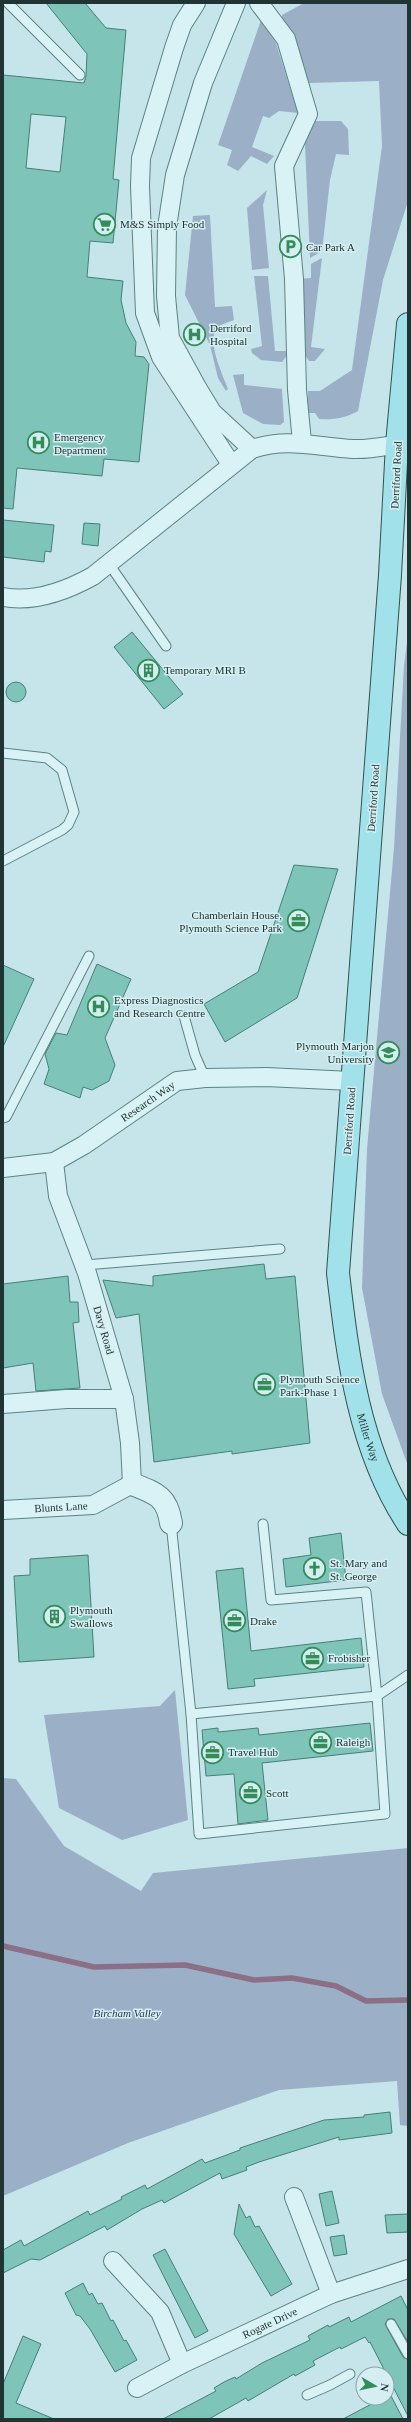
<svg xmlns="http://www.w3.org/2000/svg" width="411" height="2422" font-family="Georgia,serif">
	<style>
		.green { fill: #9bafc7 }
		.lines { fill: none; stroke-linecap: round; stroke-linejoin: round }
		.stream { stroke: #8b6f86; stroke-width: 5.5 }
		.building { fill: #7fc4b9; stroke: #458076; fill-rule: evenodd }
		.service-casing { stroke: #5d8382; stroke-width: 11 }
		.minor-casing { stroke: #5d8382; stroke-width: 20 }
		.tertiary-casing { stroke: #5d8382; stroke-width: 24 }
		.primary-casing { stroke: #31524e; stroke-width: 24 }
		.service { stroke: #d8f2f5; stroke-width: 9 }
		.minor { stroke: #d8f2f5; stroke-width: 18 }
		.tertiary { stroke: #d8f2f5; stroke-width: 22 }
		.primary { stroke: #a1e1e9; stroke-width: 22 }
		.labels { text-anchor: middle; stroke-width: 3; stroke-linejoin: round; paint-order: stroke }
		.poi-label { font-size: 11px; fill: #203533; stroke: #d5eef2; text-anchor: start }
		.street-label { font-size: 11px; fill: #203533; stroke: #d5eef2 }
		.park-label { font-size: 11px; font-style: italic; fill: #283550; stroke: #d5eef2 }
	</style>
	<rect width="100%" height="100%" fill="#c6e5ea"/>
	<g class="green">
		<path d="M304,3H408V201L383,280L358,411C346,418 333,420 319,419L315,413H308V391H320L352,370L382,146L379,81L308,83L293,37L281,21L282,15Z"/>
		<path d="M261,20L276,43L298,113L279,111L269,118L263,116L252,147L274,156L267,164L251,156L238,171L227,165L232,150L218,145Z"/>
		<path d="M309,121H341L348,129L349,155L336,154L330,180L322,251L310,258L305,144Z"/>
		<path d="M267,190L263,205L269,268L252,270L247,208Z"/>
		<path d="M210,215L215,307L232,306L234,320C229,322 221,324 217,328C206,341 223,375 228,389L226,391L218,378L210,345L185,295L193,216Z"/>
		<path d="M322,258L311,347L325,349L315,361H309L303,352L298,279L311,278V264Z"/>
		<path d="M254,276H268L275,351H290L282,362L261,360L252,353L251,349L262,346Z"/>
		<path d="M244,374V385L282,389L284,422L280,425L263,424L243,413L233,375Z"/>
		<path d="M408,636V1466L382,1394L362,1288L367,1149L394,848L404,665Z"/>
		<path d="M175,1690L188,1820L122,1840L59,1808L44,1715L160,1706Z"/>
		<path d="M3,1778L16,1779L64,1846L141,1891L153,1873L408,1848V2126L400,2125L397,2081L279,2090L128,2143L3,2196Z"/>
	</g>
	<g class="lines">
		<path class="stream" d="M3,1946L94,1967L185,1965L254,1980L292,1978L336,1986L366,2001L408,2000"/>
	</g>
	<g class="building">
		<path d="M46,3H85L106,28L126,30L113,179L119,180L113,243L90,241L87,277L123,281L121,300L126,323L136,342L135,356L144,357L149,364L139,462L104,459L102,476L17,468L13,509L3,508V75L84,83L86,76L87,54ZM31,114L66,117L60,172L26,168Z"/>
		<path d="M3,520L54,525L51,552L45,551L44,562L3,557Z"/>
		<path d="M84,523L100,524L98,546L82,544Z"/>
		<path d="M132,632L183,694L164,709L114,647Z"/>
		<circle cx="16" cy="692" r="10"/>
		<path d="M294,865L338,869L297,998L225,1042L204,1004L258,972Z"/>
		<path d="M97,964L131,979L105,1038L115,1065L109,1081L92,1090L83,1087L80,1098L44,1084L49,1069L45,1054L56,1033L67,1035Z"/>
		<path d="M3,965L34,979L3,1047Z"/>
		<path d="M264,1264L266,1279L295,1276L310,1443L232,1454V1451L154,1462L139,1314L116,1318L103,1280L153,1286V1276Z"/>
		<path d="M68,1276L70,1302H78L79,1322L73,1323L80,1388L36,1391L33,1363L3,1368V1284Z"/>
		<path d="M341,1533L346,1580L286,1587L283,1559L311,1555L309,1538Z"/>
		<path d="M88,1555L94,1657L19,1662L14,1576L30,1575V1559Z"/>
		<path d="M243,1568L251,1651L361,1638L364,1667L254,1679L255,1686L228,1689L216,1571Z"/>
		<path d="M370,1723L373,1751L262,1763L268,1820L238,1824L234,1774L206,1776L202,1730L218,1728V1732L258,1728L259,1735Z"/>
		<path d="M390,2112L392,2133L339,2140V2137L259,2162L246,2167L247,2170L222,2179L220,2173L164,2203L162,2200L142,2209L107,2230L105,2226L40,2260L31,2259L3,2273V2250L21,2240L24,2246L88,2211L90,2215L122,2199L121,2197L145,2185L147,2189L202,2159L205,2163L240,2150V2148L324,2120L364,2117V2115Z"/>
		<path d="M332,2191L339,2223L326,2226L319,2194Z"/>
		<path d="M239,2204L246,2218L250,2216L255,2227L259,2226L292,2284L271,2296L234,2234Z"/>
		<path d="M408,2214V2232L387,2233L385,2215Z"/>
		<path d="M344,2235L347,2254L334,2256L330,2237Z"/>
		<path d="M165,2249L208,2331L195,2338L153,2255Z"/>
		<path d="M83,2283L89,2295L92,2293L98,2304L102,2303L111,2321L113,2320L124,2341L126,2340L137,2360L115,2372L90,2329L80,2316L76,2315L65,2293Z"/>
		<path d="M401,2296L408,2310V2342L394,2319H388L385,2324L403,2357L408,2360V2416L370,2342L369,2343L365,2337L341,2349L340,2347L313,2361L315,2365L295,2376L294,2374L248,2401L246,2398L209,2419H163L216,2391L214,2388L224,2382L235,2377L236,2379L262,2363L310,2340L308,2336L328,2325L329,2327L349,2317L351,2322Z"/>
		<path d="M23,2336L41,2344L16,2403L54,2419H3V2384Z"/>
		<path d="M390,2394L403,2419H343L383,2398H387Z"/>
	</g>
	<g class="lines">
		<defs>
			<g id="service">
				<path d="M8,3L80,75"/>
				<path d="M109,564L166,646"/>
				<path d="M3,753L47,758L62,770L74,812L68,825L62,830L3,861"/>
				<path d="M184,1016L195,1055L205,1078"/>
				<path d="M3,1118L6,1117L89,956"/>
				<path d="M85,1265L280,1249"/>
				<path d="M171,1523L191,1714L377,1696L408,1675"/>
				<path d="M191,1714L199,1834L385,1814L377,1696L366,1592L271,1600L263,1524"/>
				<path d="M391,2324L408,2354"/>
				<path d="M307,2395L330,2385L350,2374"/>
			</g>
			<g id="minor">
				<path d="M196,3L182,25L174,48L141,158L140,186L145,313L161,357L231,464"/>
				<path d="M236,3L203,83L175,175L167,227L166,296L170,338L198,389L212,412L252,449"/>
				<path d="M259,3L286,39L308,114L284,166L294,279L297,390L302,442"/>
				<path d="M3,597C35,603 66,591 93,576L252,449C287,437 317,447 353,449C370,450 390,445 408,443"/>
				<path id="s1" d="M3,1168L54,1162L84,1145L177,1081L205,1078L266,1077L352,1081"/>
				<path d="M3,1404L66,1399H124"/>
				<path id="s2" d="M3,1510L93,1505L132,1484L130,1443L124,1399L87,1273L58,1196L54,1162"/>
				<path d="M294,2197L331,2294"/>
				<path d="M113,2261L160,2312L182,2364"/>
				<path id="s3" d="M137,2388L182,2364L331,2294L408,2269"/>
			</g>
			<path id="tertiary" d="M132,1484C155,1493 167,1496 171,1523"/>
			<g id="primary">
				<path id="s4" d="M408,324L397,444L390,575L338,1273C348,1359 359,1450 408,1524"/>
			</g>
		</defs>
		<use href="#service" class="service-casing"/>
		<use href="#minor" class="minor-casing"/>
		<use href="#tertiary" class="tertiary-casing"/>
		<use href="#primary" class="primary-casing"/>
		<use href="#service" class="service"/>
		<use href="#minor" class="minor"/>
		<use href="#tertiary" class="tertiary"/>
		<use href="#primary" class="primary"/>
	</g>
	<defs>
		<symbol id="supermarket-ring" viewBox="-11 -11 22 22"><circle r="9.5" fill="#d5eef2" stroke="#338d58" stroke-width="1.5"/><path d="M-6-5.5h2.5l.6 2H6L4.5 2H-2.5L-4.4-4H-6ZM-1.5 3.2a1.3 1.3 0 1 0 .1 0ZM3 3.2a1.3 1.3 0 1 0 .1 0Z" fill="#338d58"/></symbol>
		<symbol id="parking-ring" viewBox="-11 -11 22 22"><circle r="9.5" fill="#d5eef2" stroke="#338d58" stroke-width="1.5"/><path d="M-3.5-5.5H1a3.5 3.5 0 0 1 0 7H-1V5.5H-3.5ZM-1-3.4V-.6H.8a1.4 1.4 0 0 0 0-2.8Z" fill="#338d58"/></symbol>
		<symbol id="hospital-ring" viewBox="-11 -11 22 22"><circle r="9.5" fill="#d5eef2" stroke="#338d58" stroke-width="1.5"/><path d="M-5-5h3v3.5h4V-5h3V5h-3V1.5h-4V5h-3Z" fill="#338d58"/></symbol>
		<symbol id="building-ring" viewBox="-11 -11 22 22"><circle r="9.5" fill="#d5eef2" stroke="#338d58" stroke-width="1.5"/><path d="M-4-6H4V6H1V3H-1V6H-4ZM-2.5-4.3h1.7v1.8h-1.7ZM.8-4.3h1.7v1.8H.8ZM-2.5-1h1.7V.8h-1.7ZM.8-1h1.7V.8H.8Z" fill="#338d58"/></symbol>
		<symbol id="office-ring" viewBox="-11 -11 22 22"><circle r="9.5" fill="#d5eef2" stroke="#338d58" stroke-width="1.5"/><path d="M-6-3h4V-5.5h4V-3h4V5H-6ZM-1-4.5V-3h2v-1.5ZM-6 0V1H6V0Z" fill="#338d58"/></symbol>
		<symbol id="university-ring" viewBox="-11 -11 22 22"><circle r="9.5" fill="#d5eef2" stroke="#338d58" stroke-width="1.5"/><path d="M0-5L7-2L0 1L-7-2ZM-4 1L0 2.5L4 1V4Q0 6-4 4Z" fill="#338d58"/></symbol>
		<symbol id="church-ring" viewBox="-11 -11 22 22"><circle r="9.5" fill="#d5eef2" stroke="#338d58" stroke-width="1.5"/><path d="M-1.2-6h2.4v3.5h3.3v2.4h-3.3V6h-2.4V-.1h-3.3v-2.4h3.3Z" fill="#338d58"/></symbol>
	</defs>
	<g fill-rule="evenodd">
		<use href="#supermarket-ring" x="92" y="212" width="25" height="25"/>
		<use href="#parking-ring" x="278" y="234" width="25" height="25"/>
		<use href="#hospital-ring" x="182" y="322" width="25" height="25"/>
		<use href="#hospital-ring" x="26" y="430" width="25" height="25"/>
		<use href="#building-ring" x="136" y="658" width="25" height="25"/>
		<use href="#office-ring" x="286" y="908" width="25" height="25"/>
		<use href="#hospital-ring" x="86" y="994" width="25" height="25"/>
		<use href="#university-ring" x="376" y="1040" width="25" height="25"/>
		<use href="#office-ring" x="252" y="1372" width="25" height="25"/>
		<use href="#church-ring" x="302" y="1556" width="25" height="25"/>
		<use href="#building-ring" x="42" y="1604" width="25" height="25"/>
		<use href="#office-ring" x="222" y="1608" width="25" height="25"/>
		<use href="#office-ring" x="300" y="1646" width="25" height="25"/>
		<use href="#office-ring" x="308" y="1730" width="25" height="25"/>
		<use href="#office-ring" x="200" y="1740" width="25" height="25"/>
		<use href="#office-ring" x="238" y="1780" width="25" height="25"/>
	</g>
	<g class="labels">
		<g class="poi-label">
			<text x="120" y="228">M&amp;S Simply Food</text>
			<text x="306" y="251">Car Park A</text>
			<text x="210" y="332">Derriford<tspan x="210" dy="13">Hospital</tspan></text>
			<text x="54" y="441">Emergency<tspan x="54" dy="13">Department</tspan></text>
			<text x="164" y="674">Temporary MRI B</text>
			<text x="282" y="919" text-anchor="end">Chamberlain House,<tspan x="282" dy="13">Plymouth Science Park</tspan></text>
			<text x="114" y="1004">Express Diagnostics<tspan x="114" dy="13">and Research Centre</tspan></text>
			<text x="374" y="1050" text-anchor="end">Plymouth Marjon<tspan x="374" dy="13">University</tspan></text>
			<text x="280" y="1383">Plymouth Science<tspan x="280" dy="13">Park-Phase 1</tspan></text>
			<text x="330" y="1567">St. Mary and<tspan x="330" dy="13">St. George</tspan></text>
			<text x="70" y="1614">Plymouth<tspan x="70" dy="13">Swallows</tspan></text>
			<text x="250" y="1625">Drake</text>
			<text x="328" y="1662">Frobisher</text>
			<text x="336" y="1746">Raleigh</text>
			<text x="228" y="1756">Travel Hub</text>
			<text x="266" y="1797">Scott</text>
		</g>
		<g class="street-label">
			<text transform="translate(396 475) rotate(-87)" y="4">Derriford Road</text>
			<text transform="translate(373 798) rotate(-86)" y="4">Derriford Road</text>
			<text dy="4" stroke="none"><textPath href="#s1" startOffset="163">Research Way</textPath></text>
			<text transform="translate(349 1121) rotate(-86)" y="4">Derriford Road</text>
			<text transform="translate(104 1330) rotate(74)" y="4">Davy Road</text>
			<text dy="4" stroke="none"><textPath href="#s4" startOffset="1119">Miller Way</textPath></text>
			<text dy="4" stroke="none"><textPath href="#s2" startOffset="58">Blunts Lane</textPath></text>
			<text dy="4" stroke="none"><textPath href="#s3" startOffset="148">Rogate Drive</textPath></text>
		</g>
		<g class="park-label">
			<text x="127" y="2017">Bircham Valley</text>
		</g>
	</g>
	<rect width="411" height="2422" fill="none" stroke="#203533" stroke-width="8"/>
	<g transform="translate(375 2386) rotate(99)"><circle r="19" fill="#d5eef2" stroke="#8da4a6"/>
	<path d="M0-3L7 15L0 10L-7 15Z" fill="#338d58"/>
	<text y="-6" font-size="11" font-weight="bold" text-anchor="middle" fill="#203533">N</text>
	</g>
</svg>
